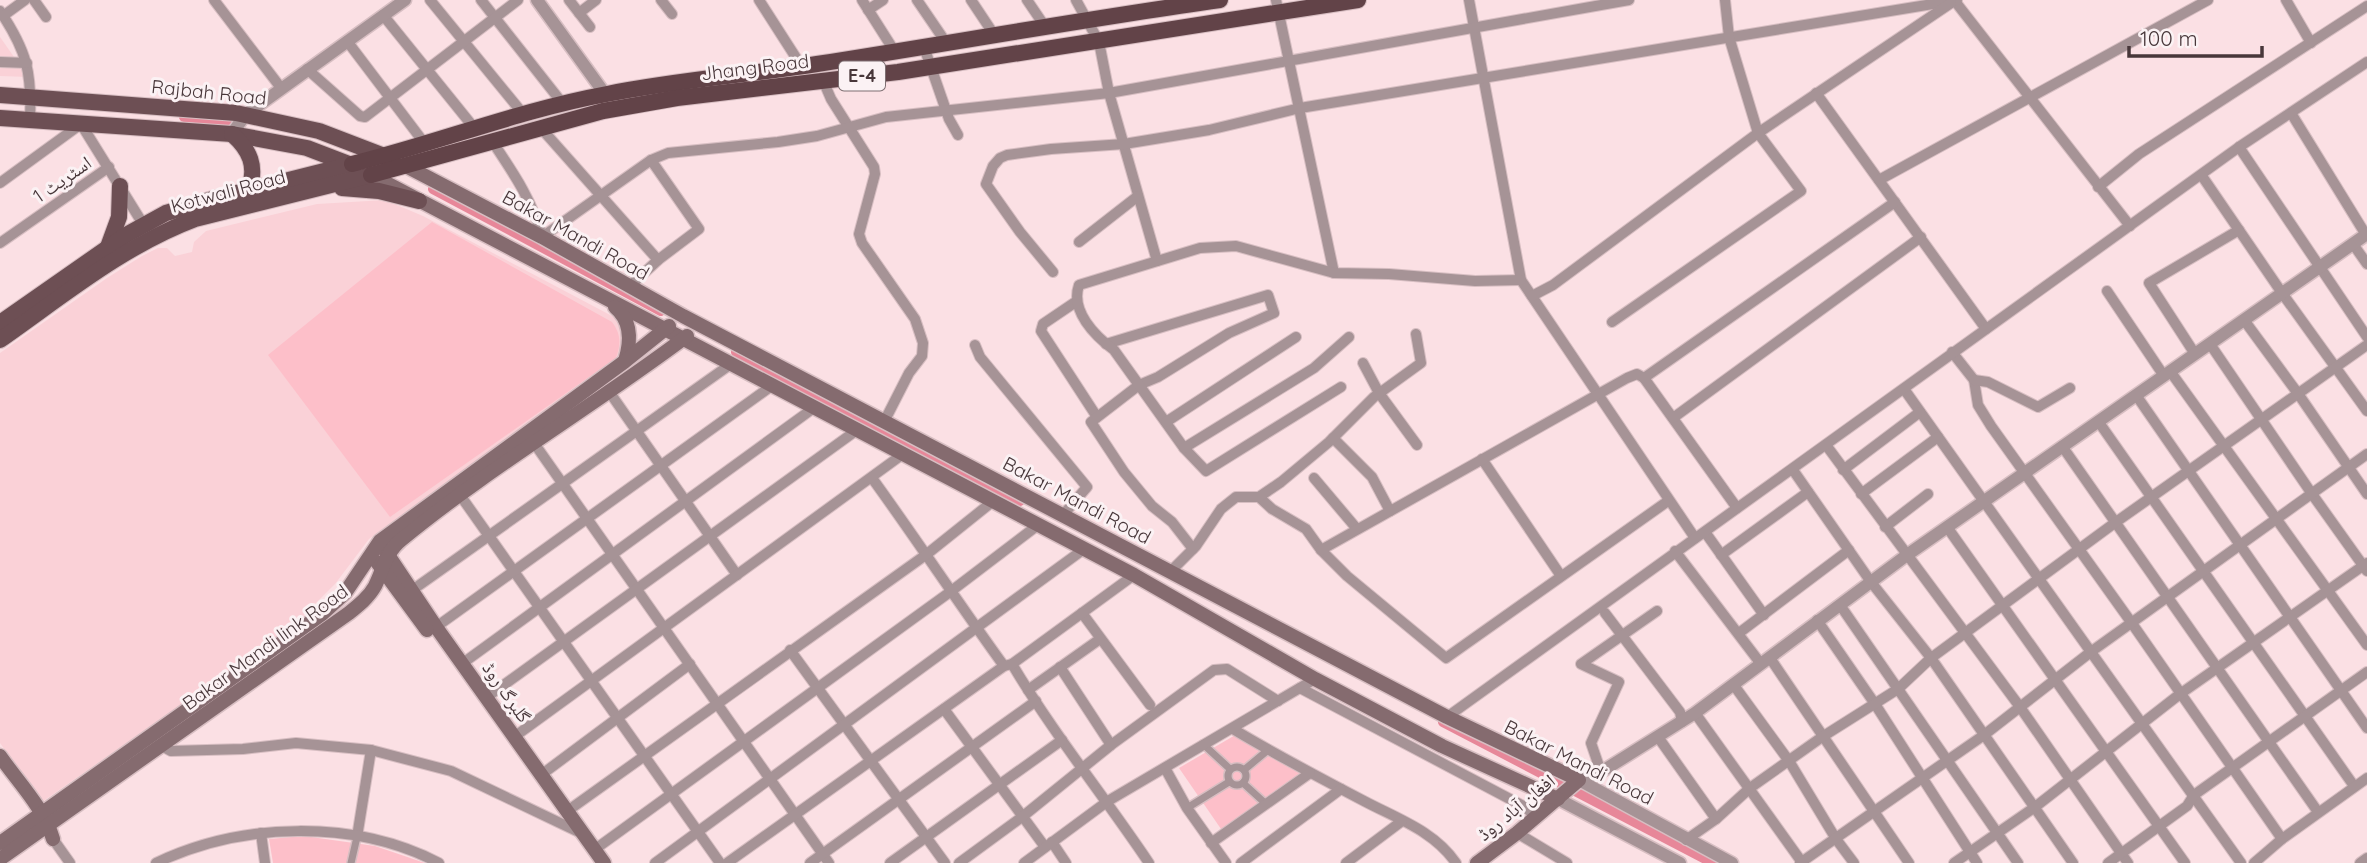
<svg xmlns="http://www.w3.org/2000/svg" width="2367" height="863" font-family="Quicksand,'Noto Naskh Arabic',sans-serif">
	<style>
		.built { fill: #fad1d7 }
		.green { fill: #fdbfc9 }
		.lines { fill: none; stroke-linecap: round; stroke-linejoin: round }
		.canal { stroke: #e78799; stroke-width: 10 }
		.pedestrian-casing { stroke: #d7bec2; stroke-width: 10 }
		.minor-casing { stroke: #d7bec2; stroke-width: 12 }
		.tertiary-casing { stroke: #d7bec2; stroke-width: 15 }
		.secondary-casing { stroke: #d7bec2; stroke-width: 17 }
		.primary-casing { stroke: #d7bec2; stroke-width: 18 }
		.trunk-casing { stroke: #d7bec2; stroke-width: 18 }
		.pedestrian { stroke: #a69396; stroke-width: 7 }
		.minor { stroke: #a69396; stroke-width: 10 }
		.tertiary { stroke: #a69396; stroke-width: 12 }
		.secondary { stroke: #856b6f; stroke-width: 14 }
		.primary { stroke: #6d4f54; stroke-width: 16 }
		.trunk { stroke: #624348; stroke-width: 16 }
		.labels { text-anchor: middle; stroke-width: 6; stroke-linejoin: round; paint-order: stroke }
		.shield { fill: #fbf2f4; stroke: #7e6f72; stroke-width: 2 }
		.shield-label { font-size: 18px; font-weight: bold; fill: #48373a }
		.street-label { font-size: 19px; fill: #48373a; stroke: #fbf2f4 }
	</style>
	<rect width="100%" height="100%" fill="#fbe0e4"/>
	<g class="built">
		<path d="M0,37L28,77L0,76Z"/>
		<path d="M385,200L423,216L614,317L621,330L623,342L616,361L369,539L335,584L302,617L254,654L42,802L0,743V353L107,278L142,256L158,248H167L175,256L192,252L194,242L206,231L317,204Z"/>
	</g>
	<g class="green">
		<path d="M432,222L612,322C621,334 621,344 616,358L390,517L268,355Z"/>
		<path d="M1237,734L1311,775L1221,829L1179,768Z"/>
		<path d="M304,836L375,846L425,863H273L269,839Z"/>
	</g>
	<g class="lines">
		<g class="canal">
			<path d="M184,117L229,121"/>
			<path d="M433,189L661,311"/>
			<path d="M736,352L902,441L1020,501"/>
			<path d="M1443,722L1713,863"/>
		</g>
		<defs>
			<g id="pedestrian">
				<path d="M1203,744L1230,769"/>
				<circle cx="1237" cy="776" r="9"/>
				<path d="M1244,770L1268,750"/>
				<path d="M1243,783L1266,804"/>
				<path d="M1187,808L1229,782"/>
				<path d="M351,863L357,837"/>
			</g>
			<g id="minor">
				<path d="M34,0L46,17"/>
				<path d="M214,0L281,88"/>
				<path d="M430,0L524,115"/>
				<path d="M481,0L563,104"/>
				<path d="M569,0L590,27"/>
				<path d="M661,0L672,14"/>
				<path d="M759,0L802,67"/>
				<path d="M862,0L895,52"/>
				<path d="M917,0L947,44"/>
				<path d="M971,0L995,36"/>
				<path d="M1027,0L1046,28"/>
				<path d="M1076,0L1099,42L1109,93L1157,261"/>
				<path d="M1276,0L1334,273"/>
				<path d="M1469,0L1521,280L1695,538"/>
				<path d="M1954,0L2130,226"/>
				<path d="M2286,0L2311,43"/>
				<path d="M868,10L883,0"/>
				<path d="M0,11C27,51 32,73 30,120"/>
				<path d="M579,13L596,0"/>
				<path d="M383,15L475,129"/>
				<path d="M3,16L25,0"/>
				<path d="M347,41L425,144"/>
				<path d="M924,47L949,119L958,135"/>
				<path d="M0,62L27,63"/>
				<path d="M307,69L360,116L365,117L518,0"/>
				<path d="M822,78L831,99L874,167L875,174L859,234L862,243L915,319L923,343L922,356L909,373L885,420"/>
				<path d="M1816,93L1986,329"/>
				<path d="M2291,113L2366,235"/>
				<path d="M540,127L658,260L629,287"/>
				<path d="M492,141C512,171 533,201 542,237L651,160L668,153L778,142L817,136L886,117L1109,93L1629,0"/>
				<path d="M2239,147L2367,337"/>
				<path d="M651,160L699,229L658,260"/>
				<path d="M2202,176L2282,293L2367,411"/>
				<path d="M1879,180L2208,0"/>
				<path d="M0,183L81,124L143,224"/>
				<path d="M2098,187L2139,154L2367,6"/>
				<path d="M1079,242L1138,196"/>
				<path d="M0,243L109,167"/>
				<path d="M2353,244L2367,264"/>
				<path d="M1053,272L1020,232L986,184L993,166L1000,158L1007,155L1051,149L1124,144L1209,130L1300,108L1957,0"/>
				<path d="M2107,291L2164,376"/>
				<path d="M1532,296L1553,285L1758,133L1951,3"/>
				<path d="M1077,301L1043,324L1041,331L1097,417"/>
				<path d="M2244,320L2299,395L2367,494"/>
				<path d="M1612,322L1801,191L1758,133L1729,37L1725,0"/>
				<path d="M1106,344L1268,295L1274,313L1229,333L1158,377L1139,385L1091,422L1124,472L1152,506L1172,522L1193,549"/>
				<path d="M2210,344L2312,494L2367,571"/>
				<path d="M975,345L980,357L1087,487L1063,515"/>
				<path d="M1952,352L1974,380L1978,405L1991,426L2131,622L2282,839"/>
				<path d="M2195,354L2149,283L2239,230"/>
				<path d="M1363,363L1379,393L1417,445"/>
				<path d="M2170,371L2367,645"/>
				<path d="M1644,378L1737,508"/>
				<path d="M1974,380L1988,382L2038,407L2070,388"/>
				<path d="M1341,387L1206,471L1184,448L1114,350C1095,336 1070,311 1079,285L1200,248L1236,246L1334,273L1389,274L1475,281L1521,280"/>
				<path d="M1904,389L2241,863"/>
				<path d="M608,390L737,575"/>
				<path d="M2136,395L2367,728"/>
				<path d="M1673,418L1921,237"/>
				<path d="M2098,421L2354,786"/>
				<path d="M1166,422L1296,337"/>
				<path d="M1333,438L1372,477L1390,511"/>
				<path d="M534,443L829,863"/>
				<path d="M1826,445L2020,707L2128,863"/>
				<path d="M2062,446L2318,812"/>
				<path d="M1184,448L1314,368L1349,337"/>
				<path d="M1482,459L1561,576"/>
				<path d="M1793,470L1871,582L1931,658L2073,863"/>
				<path d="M1843,470L1920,412"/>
				<path d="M872,478C917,540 959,604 1004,666"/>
				<path d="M1314,478L1357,529"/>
				<path d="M1861,494L1938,437"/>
				<path d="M460,495L720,863"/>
				<path d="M1259,497L1272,509L1306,529L1321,550L1347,576L1446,658L1668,501"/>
				<path d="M1885,527L1928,494"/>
				<path d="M1947,527L2185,863"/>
				<path d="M1705,532L1764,615"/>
				<path d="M1321,550L1627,378L1637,374L1644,378L1895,202"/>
				<path d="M1675,551L1761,664"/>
				<path d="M1721,555L1808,492"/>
				<path d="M1171,571L1196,546L1221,509L1236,497H1259L1281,482L1329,442L1374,397L1421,363L1416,334"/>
				<path d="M411,591L731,364"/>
				<path d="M1840,605L2018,863"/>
				<path d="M1082,613L1150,705"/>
				<path d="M1605,613L1680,712L1682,722"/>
				<path d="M1817,620L1875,704L1977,863"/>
				<path d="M436,627L773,385"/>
				<path d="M1739,633L1849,550"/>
				<path d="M790,650L945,863"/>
				<path d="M1770,658L1909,863"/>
				<path d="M463,663L815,407"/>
				<path d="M1012,664C1053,733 1104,796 1149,863"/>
				<path d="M1060,667L1111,745"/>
				<path d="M1733,684L1789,761L1836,839L1854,863"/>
				<path d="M1300,688L1525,807L1536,817"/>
				<path d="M1028,690L1100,639"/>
				<path d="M487,697L857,430"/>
				<path d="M944,709L1045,847"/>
				<path d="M1695,713L1801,861"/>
				<path d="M1447,717L2239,147L2367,62"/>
				<path d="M1233,729C1276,755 1320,778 1364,801C1398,819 1434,831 1456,863"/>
				<path d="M514,737L903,454"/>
				<path d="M1658,737L1716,819"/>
				<path d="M160,745L171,751L243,749L296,743L371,750L451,771L581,833"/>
				<path d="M1165,768L1187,808L1226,863"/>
				<path d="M1601,772L1591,743L1619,682L1581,664L1657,611"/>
				<path d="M541,775L690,664"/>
				<path d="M566,812L927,554L992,502"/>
				<path d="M261,833L265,863"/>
				<path d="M1517,833L1567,863"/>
				<path d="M357,837L371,750"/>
				<path d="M53,839L70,863"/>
				<path d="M1686,840L1716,819L1750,788L1822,737L1898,689L1931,658L2116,522L2367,345"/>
				<path d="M1052,842L1066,863"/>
				<path d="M1211,843L1310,773"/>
				<path d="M594,850L950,592L1038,525"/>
				<path d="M156,863C242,822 354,819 439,863"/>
				<path d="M655,863L1084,549"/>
				<path d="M727,863L1004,666L1012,664L1134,575"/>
				<path d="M810,863L1036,701"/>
				<path d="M890,863L1062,740"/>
				<path d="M959,863L1022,817L1111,745L1214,670L1227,669L1278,701"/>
				<path d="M1024,863L1108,801L1315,679"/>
				<path d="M1241,863L1341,789"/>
				<path d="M1346,863L1402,821"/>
				<path d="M1800,863L1984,735L2092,651L2367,454"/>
				<path d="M1954,863L2035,807L2180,694L2367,563"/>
				<path d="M2108,863L2187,806L2194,795L2367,672"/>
				<path d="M2254,863L2282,839L2367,778"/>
				<path d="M2360,863L2367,858"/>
			</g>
			<g id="tertiary">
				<path d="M537,0L605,94"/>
				<path d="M232,134L245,115L405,0"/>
				<path d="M1579,780L1601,772L1695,713L1907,555L2367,234"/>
				<path d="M1579,780L1732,863"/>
				<path d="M1558,799L1680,863"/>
			</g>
			<g id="secondary">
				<path d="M406,166L542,237L683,316L1447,717L1579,780L1517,833L1477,863"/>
				<path d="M371,175L1134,575L1315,679L1442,746L1558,799"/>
				<path d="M615,307C632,321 631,342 625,361"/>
				<path d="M384,549L436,627L604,863"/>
				<path d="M377,562L427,630"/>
				<path d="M0,756C18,782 44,808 53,839"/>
				<path d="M0,843L322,614L345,593L380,541L624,362L669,326"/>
				<path d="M0,859L349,613C359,605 369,597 375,586C383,570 386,552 401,540C491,466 594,406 687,336"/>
			</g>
			<g id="primary">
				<path d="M0,95L236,113L319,131L392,159"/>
				<path d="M0,118L232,134L307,148L354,166"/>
				<path d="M232,134C250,150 257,166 249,190"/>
				<path d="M342,188L379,191L419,201"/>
				<path d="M108,247L119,217L120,186"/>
				<path d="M0,323L126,235L166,213L213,199L352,164"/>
				<path d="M0,340C63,296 123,246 195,219L371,175"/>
			</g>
			<g id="trunk">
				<path d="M352,164C437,143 520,110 607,94C677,80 747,75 817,64C951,43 1085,19 1220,0"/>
				<path d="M371,175L603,111L677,98L898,72L1358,0"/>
			</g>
		</defs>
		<use href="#pedestrian" class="pedestrian-casing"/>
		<use href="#minor" class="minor-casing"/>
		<use href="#tertiary" class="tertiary-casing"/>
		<use href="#secondary" class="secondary-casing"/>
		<use href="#primary" class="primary-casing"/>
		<use href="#trunk" class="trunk-casing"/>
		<use href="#pedestrian" class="pedestrian"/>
		<use href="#minor" class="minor"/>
		<use href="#tertiary" class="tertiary"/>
		<use href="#secondary" class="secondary"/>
		<use href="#primary" class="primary"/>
		<use href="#trunk" class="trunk"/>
	</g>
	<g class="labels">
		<rect class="shield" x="839" y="61.5" width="46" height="29" rx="5"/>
		<g class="shield-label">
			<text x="862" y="82">E-4</text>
		</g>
		<g class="street-label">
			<text transform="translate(755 67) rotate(-7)" y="7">Jhang Road</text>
			<text transform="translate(209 92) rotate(6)" y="7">Rajbah Road</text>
			<text transform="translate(62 179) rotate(-35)" y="7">اسٹریٹ 1</text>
			<text transform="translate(228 191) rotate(-15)" y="7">Kotwali Road</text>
			<text transform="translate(576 235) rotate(29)" y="7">Bakar Mandi Road</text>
			<text transform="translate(1077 500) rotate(28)" y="7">Bakar Mandi Road</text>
			<text transform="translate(265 647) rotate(-36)" y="7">Bakar Mandi link Road</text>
			<text transform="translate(507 692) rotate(55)" y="7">گلبرگ روڈ</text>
			<text transform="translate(1579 762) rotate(27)" y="7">Bakar Mandi Road</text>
			<text transform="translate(1516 807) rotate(-39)" y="7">افغان آباد روڈ</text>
		</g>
	</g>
	<path d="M2129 46v10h133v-10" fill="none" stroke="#48373a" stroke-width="3.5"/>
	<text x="2140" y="46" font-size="21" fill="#48373a" stroke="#fbf2f4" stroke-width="5" paint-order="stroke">100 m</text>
</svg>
